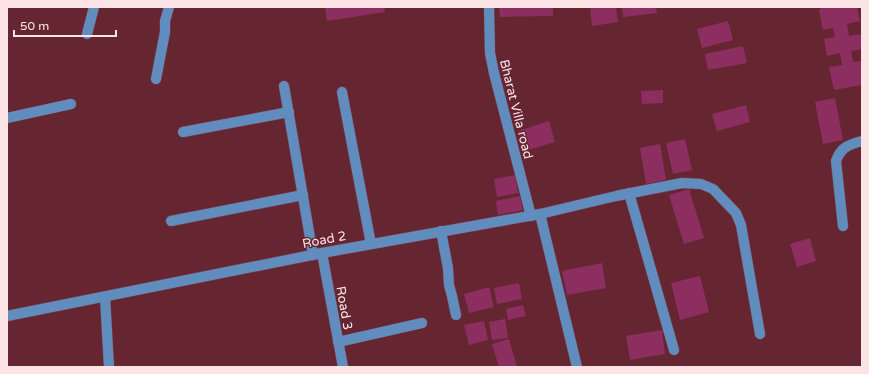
<svg xmlns="http://www.w3.org/2000/svg" width="869" height="374" font-family="'Varela Round',sans-serif">
	<style>
		.building { fill: #8c2e60 }
		.lines { fill: none; stroke-linecap: round; stroke-linejoin: round }
		.minor-casing { stroke: #7d444f; stroke-width: 11 }
		.minor { stroke: #608dbe; stroke-width: 10 }
		.labels { text-anchor: middle; stroke-width: 3; stroke-linejoin: round; paint-order: stroke }
		.street-label { font-size: 13px; fill: #fce4e6; stroke: #652632 }
	</style>
	<rect width="100%" height="100%" fill="#652632"/>
	<g class="building">
		<path d="M325,7H384L385,12L327,21Z"/>
		<path d="M499,7H553V16L500,17Z"/>
		<path d="M590,7H616L618,22L592,26Z"/>
		<path d="M622,7H656L657,13L623,17Z"/>
		<path d="M827,7H857L860,21L847,24L849,36L862,34V49L851,51L853,62L862,61V85L834,90L829,67L842,65L840,53L827,56L824,39L835,37L833,28L823,30L819,9Z"/>
		<path d="M728,21L733,40L702,48L697,29Z"/>
		<path d="M743,46L747,63L708,70L705,54Z"/>
		<path d="M663,90V103L642,104L641,91Z"/>
		<path d="M835,98L843,140L823,144L815,102Z"/>
		<path d="M746,105L750,122L717,131L712,114Z"/>
		<path d="M549,121L555,142L525,151L518,131Z"/>
		<path d="M685,139L692,170L673,174L666,143Z"/>
		<path d="M660,144L666,180L646,184L640,148Z"/>
		<path d="M515,175L518,193L497,197L494,179Z"/>
		<path d="M689,189L704,238L684,244L669,195Z"/>
		<path d="M520,196L523,210L498,215L496,201Z"/>
		<path d="M810,238L816,261L797,267L790,244Z"/>
		<path d="M602,263L606,288L567,295L562,271Z"/>
		<path d="M700,276L709,312L680,320L671,283Z"/>
		<path d="M519,283L522,299L497,304L494,288Z"/>
		<path d="M489,287L494,307L469,313L464,294Z"/>
		<path d="M523,305L526,316L508,320L506,309Z"/>
		<path d="M505,319L508,338L492,340L489,322Z"/>
		<path d="M484,321L488,340L469,345L464,325Z"/>
		<path d="M662,330L665,354L630,360L626,336Z"/>
		<path d="M509,339L517,367H499L492,344Z"/>
	</g>
	<g class="lines">
		<defs>
			<g id="minor">
				<path d="M489,7L490,53L494,73L531,216"/>
				<path d="M87,34L94,7"/>
				<path d="M156,79L165,32V21L169,7"/>
				<path d="M284,86L313,255"/>
				<path d="M342,92L371,244"/>
				<path d="M7,118L71,104"/>
				<path d="M183,132L289,112"/>
				<path d="M629,193L674,350"/>
				<path d="M540,214L577,367"/>
				<path d="M171,221L303,195"/>
				<path d="M843,226L836,161C841,147 848,145 862,141"/>
				<path d="M441,231L448,268L449,285L452,296L456,315"/>
				<path d="M322,253L343,367"/>
				<path d="M105,297L109,367"/>
				<path d="M7,316L322,253L540,214L616,196L682,183L701,184L713,189L736,213L741,225L760,334"/>
				<path d="M338,342L422,323"/>
			</g>
		</defs>
		<use href="#minor" class="minor-casing"/>
		<use href="#minor" class="minor"/>
	</g>
	<g class="labels">
		<g class="street-label">
			<text transform="translate(517 109) rotate(76)" y="5">Bharat Villa road</text>
			<text transform="translate(324 239) rotate(-11)" y="5">Road 2</text>
			<text transform="translate(345 308) rotate(80)" y="5">Road 3</text>
		</g>
	</g>
	<rect width="869" height="374" fill="none" stroke="#fce4e6" stroke-width="16"/>
	<path d="M14 30v6h102v-6" fill="none" stroke="#fce4e6" stroke-width="2"/>
	<text x="20" y="30" font-size="12" fill="#fce4e6" stroke="#652632" stroke-width="3" paint-order="stroke">50 m</text>
</svg>
